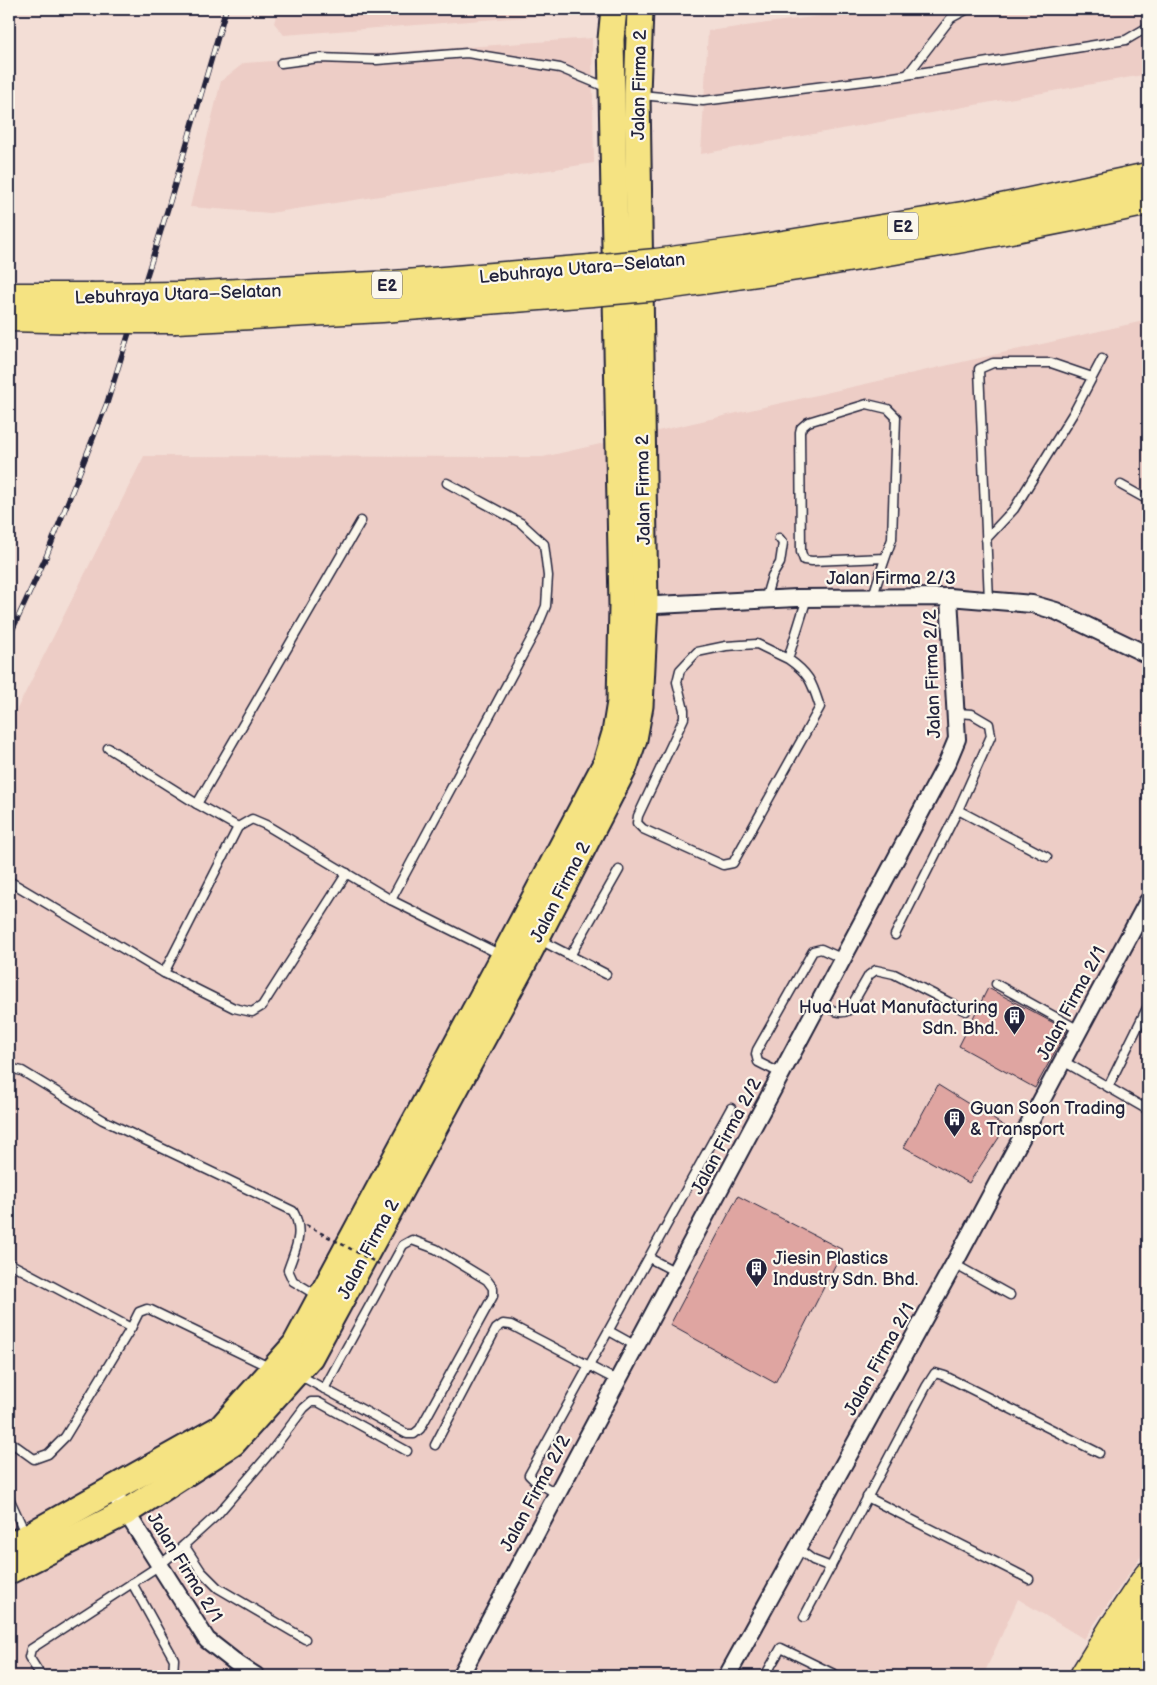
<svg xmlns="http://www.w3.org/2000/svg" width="1157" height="1685" font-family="'Balsamiq Sans',sans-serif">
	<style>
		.built { fill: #edcdc6 }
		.building { fill: #dfa5a1; stroke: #22223b }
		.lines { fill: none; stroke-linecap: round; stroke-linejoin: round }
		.lane-casing { stroke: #22223b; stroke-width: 11 }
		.street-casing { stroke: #22223b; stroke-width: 20 }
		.primary-casing { stroke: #22223b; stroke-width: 29 }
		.highway-casing { stroke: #22223b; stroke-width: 31 }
		.lane { stroke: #fbf7ec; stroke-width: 8 }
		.street { stroke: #fbf7ec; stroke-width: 16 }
		.primary { stroke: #f5e382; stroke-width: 25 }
		.highway { stroke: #f5e382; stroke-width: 28 }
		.rail-casing { stroke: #22223b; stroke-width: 5.5 }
		.rail { stroke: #fbf7ec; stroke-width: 4; stroke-dasharray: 11; stroke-linecap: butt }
		.highway-bridge-casing { stroke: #22223b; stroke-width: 31; stroke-linecap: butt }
		.path-bridge { stroke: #22223b; stroke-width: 2.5; stroke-dasharray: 4 4; stroke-linecap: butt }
		.highway-bridge { stroke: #f5e382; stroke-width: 28 }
		.labels { text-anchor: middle; stroke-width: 4.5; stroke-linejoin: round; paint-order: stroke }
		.shield { fill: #fbf7ec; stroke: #636270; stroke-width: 1 }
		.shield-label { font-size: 16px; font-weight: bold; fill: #22223b }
		.street-label { font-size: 18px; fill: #22223b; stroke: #fbf7ec }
		.poi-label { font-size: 18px; fill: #22223b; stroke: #fbf7ec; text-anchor: start }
	</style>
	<rect width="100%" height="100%" fill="#f3ded6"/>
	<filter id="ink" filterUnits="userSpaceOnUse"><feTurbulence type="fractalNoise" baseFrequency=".02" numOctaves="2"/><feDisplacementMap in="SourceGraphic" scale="10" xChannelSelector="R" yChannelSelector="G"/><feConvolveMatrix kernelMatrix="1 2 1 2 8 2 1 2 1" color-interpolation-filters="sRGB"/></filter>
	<g filter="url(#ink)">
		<g class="built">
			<path d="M278,9H598L591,12L284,35L274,23Z"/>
			<path d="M872,9H1148V74L701,154L708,31Z"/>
			<path d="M592,38L594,163L270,213L190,207L221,81L244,63Z"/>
			<path d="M1148,320V1546L1084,1639L1018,1599L983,1676H9V725L144,456L543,457Z"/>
		</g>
		<g class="building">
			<path d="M988,988L1067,1030L1035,1088L959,1046Z"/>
			<path d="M938,1085L1006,1127L969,1183L904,1147Z"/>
			<path d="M738,1196L843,1250L775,1383L670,1325Z"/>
		</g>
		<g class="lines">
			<defs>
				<g id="lane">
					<path d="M281,63L319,58L377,60L467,53L560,68L608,88"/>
					<path d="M908,74L951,18L968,9"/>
					<path d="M641,95L703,101L881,79L1126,40L1148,27"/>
					<path d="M1121,485L1148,500"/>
					<path d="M986,539L1014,509L1074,412L1102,359"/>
					<path d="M873,597C878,578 885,559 892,539L896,417L888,409L867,404L808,422L801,428L800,432L801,552L804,560L812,561L885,558"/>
					<path d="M765,600L772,576L780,563L783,543L779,538"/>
					<path d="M989,600L979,369L993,363H1051L1092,377"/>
					<path d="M788,659L757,644L726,646L697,652L680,670L677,682L684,710V718L638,816L637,823L643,829L723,865L733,863L820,707C812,683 810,674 788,659L807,598"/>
					<path d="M108,748L197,804L238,827"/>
					<path d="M197,804L361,521"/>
					<path d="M958,810L1047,857"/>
					<path d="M9,881L164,973L234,1008L252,1012L262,1006L347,873"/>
					<path d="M391,900L536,630L546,606L548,576L544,544L521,523L447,483"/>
					<path d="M895,935L958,810L991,736L989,724L972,714L957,713"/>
					<path d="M540,940L606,974"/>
					<path d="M570,956L619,870"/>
					<path d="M164,973L238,827L252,819L266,825L391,900L501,955"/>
					<path d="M996,984L1079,1030"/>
					<path d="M819,1004C829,1008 839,1016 849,1010L869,975L876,970L894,974L966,1011"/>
					<path d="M1063,1061L1148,1110"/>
					<path d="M9,1068L22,1071L103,1120L293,1211C305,1233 295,1249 288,1270L293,1281L318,1296"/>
					<path d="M782,1074L758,1062L756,1054L757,1050L813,951L821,949L843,959"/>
					<path d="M1108,1087L1148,1006"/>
					<path d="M649,1258L676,1272"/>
					<path d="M9,1263L131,1328L139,1312L147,1309L151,1310L269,1367"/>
					<path d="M954,1264L1010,1295"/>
					<path d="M609,1331L636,1346"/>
					<path d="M299,1375L407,1434H414L420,1429L493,1296V1288L487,1280L436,1249L412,1240L403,1245L324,1389"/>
					<path d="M9,1441L34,1459L48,1454L65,1437L131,1328"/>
					<path d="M435,1445L496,1329L503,1324L511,1325L618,1381"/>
					<path d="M557,1494L534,1480L529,1475L731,1108"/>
					<path d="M867,1497L1029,1579"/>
					<path d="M9,1498L26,1535"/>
					<path d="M184,1545L201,1571L218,1588L305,1639"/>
					<path d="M797,1548L813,1560L831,1567"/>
					<path d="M132,1583L174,1659L173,1676"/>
					<path d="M804,1617L926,1387L935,1373L945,1376L1099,1453"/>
					<path d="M41,1676L29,1657L31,1649L160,1565L184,1545L217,1515L270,1453L304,1408L311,1402H318L407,1451"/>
					<path d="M765,1676L781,1648L838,1676"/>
				</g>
				<g id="street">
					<path d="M637,606L797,598L949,597L1032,604L1056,611L1148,655"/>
					<path d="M112,1490L207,1640L239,1665L256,1676"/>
					<path d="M460,1676L947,763L957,739L949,597"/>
					<path d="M727,1676L954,1264L1148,901"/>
				</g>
				<g id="primary">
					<path d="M9,1547L221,1428L295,1345L504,956L606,763L615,733L620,702L622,606L611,39L614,9"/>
					<path d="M9,1571L126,1512L233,1443L310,1357L522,966L624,768L634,739L640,706L645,606L637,94L640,9"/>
				</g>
				<g id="highway">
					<path d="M656,263L746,251L969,215L1148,177"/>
					<path d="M659,286C823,264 986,236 1148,201"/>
					<path d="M182,296L394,285L591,269"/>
					<path d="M9,297H90"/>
					<path d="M9,317L84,319"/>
					<path d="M176,319L382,308L592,292"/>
					<path d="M1084,1676L1114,1627L1148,1576"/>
					<path d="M1110,1676L1148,1616"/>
					<path d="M1141,1676L1148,1662"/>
				</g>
			</defs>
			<use href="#lane" class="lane-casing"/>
			<use href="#street" class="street-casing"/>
			<use href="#primary" class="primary-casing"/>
			<use href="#highway" class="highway-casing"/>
			<use href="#lane" class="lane"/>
			<use href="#street" class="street"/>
			<use href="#primary" class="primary"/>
			<use href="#highway" class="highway"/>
			<defs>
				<path id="rail" d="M9,637L46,557L107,403L168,208L226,9"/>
			</defs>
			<use href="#rail" class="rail-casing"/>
			<use href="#rail" class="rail"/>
			<defs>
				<g id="highway-bridge">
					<path d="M591,269L656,263"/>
					<path d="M592,292L659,286"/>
					<path d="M90,297L182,296"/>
					<path d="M84,319H176"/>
				</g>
			</defs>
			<use href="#highway-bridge" class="highway-bridge-casing"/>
			<path class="path-bridge" d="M306,1225L379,1264"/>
			<use href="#highway-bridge" class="highway-bridge"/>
		</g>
	</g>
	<defs>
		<symbol id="building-pin" viewBox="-11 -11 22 30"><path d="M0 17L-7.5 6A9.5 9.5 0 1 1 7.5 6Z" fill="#22223b" stroke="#fbf7ec"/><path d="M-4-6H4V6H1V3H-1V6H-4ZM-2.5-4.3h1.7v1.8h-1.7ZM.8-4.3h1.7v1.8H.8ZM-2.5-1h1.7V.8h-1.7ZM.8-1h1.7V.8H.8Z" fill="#fff"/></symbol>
	</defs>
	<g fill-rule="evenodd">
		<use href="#building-pin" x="1002" y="1004" width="25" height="34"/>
		<use href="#building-pin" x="942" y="1106" width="25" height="34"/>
		<use href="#building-pin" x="744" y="1256" width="25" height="34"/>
	</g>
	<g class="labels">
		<g class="shield">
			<rect x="888" y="212.5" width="30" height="27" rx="4"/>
			<rect x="372" y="271.5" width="30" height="27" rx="4"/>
		</g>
		<g class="shield-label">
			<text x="903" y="232">E2</text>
			<text x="387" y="291">E2</text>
		</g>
		<g class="street-label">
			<text transform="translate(639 85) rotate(-89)" y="6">Jalan Firma 2</text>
			<text transform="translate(582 268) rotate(-5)" y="6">Lebuhraya Utara–Selatan</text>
			<text transform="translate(178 294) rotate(-2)" y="6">Lebuhraya Utara–Selatan</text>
			<text transform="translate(643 490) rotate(-91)" y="6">Jalan Firma 2</text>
			<text x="891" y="584">Jalan Firma 2/3</text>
			<text transform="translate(932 674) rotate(-92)" y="6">Jalan Firma 2/2</text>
			<text transform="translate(560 892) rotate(-63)" y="6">Jalan Firma 2</text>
			<text transform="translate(1071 1003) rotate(-62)" y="6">Jalan Firma 2/1</text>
			<text transform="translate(726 1136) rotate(-62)" y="6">Jalan Firma 2/2</text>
			<text transform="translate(368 1249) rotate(-62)" y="6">Jalan Firma 2</text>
			<text transform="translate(879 1359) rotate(-61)" y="6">Jalan Firma 2/1</text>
			<text transform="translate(535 1493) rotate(-62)" y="6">Jalan Firma 2/2</text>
			<text transform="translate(185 1567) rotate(58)" y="6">Jalan Firma 2/1</text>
		</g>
		<g class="poi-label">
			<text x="998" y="1013" text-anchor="end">Hua Huat Manufacturing<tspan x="998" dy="21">Sdn. Bhd.</tspan></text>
			<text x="970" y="1114">Guan Soon Trading<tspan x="970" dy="21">&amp; Transport</tspan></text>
			<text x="773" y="1264">Jiesin Plastics<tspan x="773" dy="21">Industry Sdn. Bhd.</tspan></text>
		</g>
	</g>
	<rect width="1157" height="1685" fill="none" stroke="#fbf7ec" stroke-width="30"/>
	<rect x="15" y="15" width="1127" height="1655" fill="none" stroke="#22223b" stroke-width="2" filter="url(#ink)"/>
</svg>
